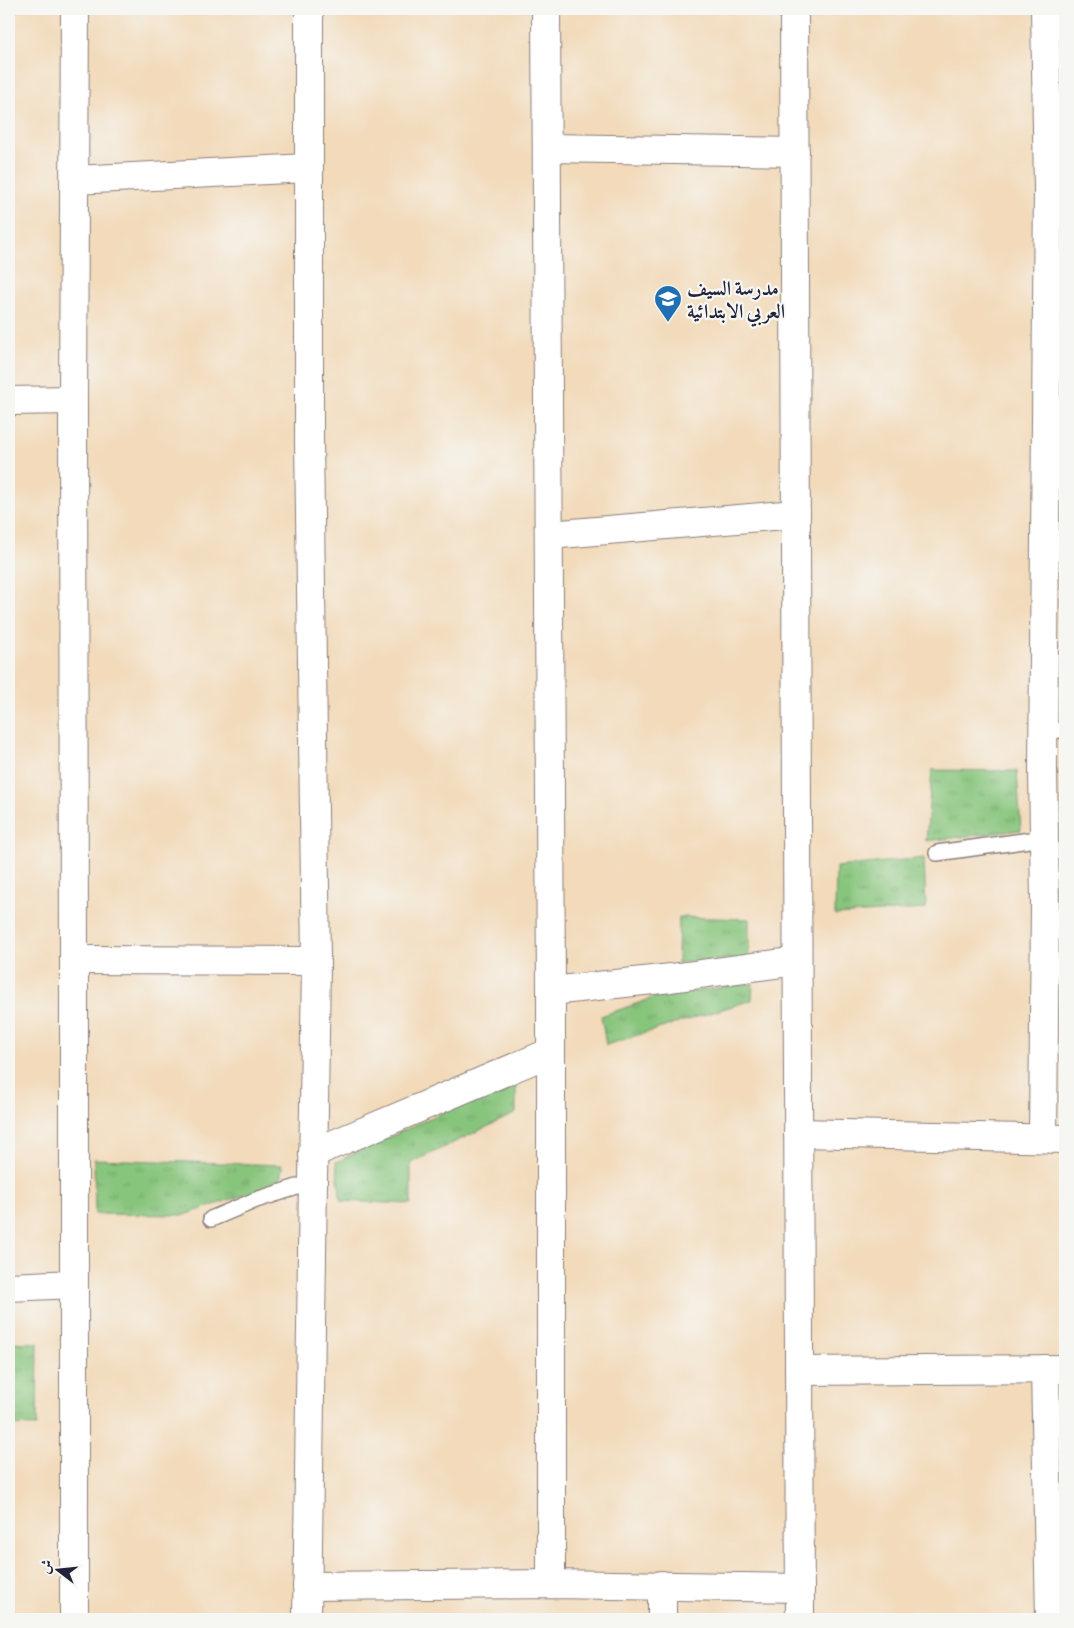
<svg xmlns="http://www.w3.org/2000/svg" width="1074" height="1628" font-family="Alegreya,Amiri,serif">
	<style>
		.grass { fill: url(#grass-tufts); stroke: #54735b }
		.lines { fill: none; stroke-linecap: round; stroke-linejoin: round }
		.service-casing { stroke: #8a7e7a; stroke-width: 18 }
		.minor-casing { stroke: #8a7e7a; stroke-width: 30 }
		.service { stroke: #fff; stroke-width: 15 }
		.minor { stroke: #fff; stroke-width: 28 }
		.labels { text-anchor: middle; stroke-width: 4.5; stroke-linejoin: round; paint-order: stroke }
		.poi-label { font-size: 20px; font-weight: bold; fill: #22223b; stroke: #f6f6f2; text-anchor: start }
	</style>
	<defs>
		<pattern id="grass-tufts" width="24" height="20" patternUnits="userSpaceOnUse" patternTransform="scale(1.25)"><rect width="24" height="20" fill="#87c47b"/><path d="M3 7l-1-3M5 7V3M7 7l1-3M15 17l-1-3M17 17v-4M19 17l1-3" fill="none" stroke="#74a86b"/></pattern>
	</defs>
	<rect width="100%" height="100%" fill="#f6f6f2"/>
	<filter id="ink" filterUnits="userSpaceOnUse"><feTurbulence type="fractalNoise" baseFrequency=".02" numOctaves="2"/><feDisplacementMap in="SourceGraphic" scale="10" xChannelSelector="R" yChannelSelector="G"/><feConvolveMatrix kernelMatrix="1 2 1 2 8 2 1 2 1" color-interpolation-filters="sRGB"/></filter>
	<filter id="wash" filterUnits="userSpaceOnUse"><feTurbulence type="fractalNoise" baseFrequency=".0096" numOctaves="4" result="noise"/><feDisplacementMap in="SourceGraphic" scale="20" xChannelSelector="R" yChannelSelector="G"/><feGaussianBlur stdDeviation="1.12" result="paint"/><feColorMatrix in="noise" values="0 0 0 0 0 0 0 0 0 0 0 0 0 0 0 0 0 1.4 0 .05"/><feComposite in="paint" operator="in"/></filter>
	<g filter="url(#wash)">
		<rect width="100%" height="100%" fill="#f2daba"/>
		<g class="grass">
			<path d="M932,770L1017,771L1021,830L926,841Z"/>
			<path d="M924,858L926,909L835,915L836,867Z"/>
			<path d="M679,917L749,919V958L678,963Z"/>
			<path d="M753,983L752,1000L606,1045L601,1016L656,997Z"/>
			<path d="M516,1078V1113L411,1163V1204L341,1201L336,1162Z"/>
			<path d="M94,1159L282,1165L280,1183L184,1215L95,1214Z"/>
			<path d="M9,1342L38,1343L37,1426L9,1425Z"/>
		</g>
	</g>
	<g filter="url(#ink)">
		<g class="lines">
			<defs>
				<g id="service">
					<path d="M1044,733L1065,729"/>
					<path d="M937,853L1044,838"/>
					<path d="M211,1219L256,1200L313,1182"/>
				</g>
				<g id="minor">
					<path d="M546,9L551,991V1584"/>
					<path d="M794,9L800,1619"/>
					<path d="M547,148L795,152"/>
					<path d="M75,180L308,168"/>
					<path d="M9,401L73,400"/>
					<path d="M549,535L796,514"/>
					<path d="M74,960L316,961"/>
					<path d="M551,991L671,978L797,961"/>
					<path d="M798,1133L1065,1139"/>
					<path d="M1043,1138L1045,904L1043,768L1048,188L1045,9"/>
					<path d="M313,1153L551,1052"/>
					<path d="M9,1287L74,1284"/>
					<path d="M1045,1369L1050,1619"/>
					<path d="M799,1371L1065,1369"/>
					<path d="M307,1586L551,1584L800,1588"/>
					<path d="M74,1619V960L73,400L75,9"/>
					<path d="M307,1619L316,961L309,440V9"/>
					<path d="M662,1619V1585"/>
				</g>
			</defs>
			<use href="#service" class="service-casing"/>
			<use href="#minor" class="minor-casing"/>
			<use href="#service" class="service"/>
			<use href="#minor" class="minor"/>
		</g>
	</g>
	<defs>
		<symbol id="school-pin" viewBox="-11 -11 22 30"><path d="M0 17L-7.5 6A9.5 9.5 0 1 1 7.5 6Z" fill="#1f6fb2" stroke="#f6f6f2"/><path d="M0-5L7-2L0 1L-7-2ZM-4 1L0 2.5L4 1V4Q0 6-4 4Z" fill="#fff"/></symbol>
	</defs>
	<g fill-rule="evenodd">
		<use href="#school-pin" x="652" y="283" width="32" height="43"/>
	</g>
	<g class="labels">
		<g class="poi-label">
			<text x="687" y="295">مدرسة السيف<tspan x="687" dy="23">العربي الابتدائية</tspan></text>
		</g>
	</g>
	<rect width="1074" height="1628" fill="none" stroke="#f6f6f2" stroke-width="30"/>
	<g transform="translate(58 1570) rotate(286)" stroke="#f6f6f2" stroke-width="4" paint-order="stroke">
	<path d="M0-4L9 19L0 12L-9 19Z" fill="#22223b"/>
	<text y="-8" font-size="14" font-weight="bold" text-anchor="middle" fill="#22223b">ش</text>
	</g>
</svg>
